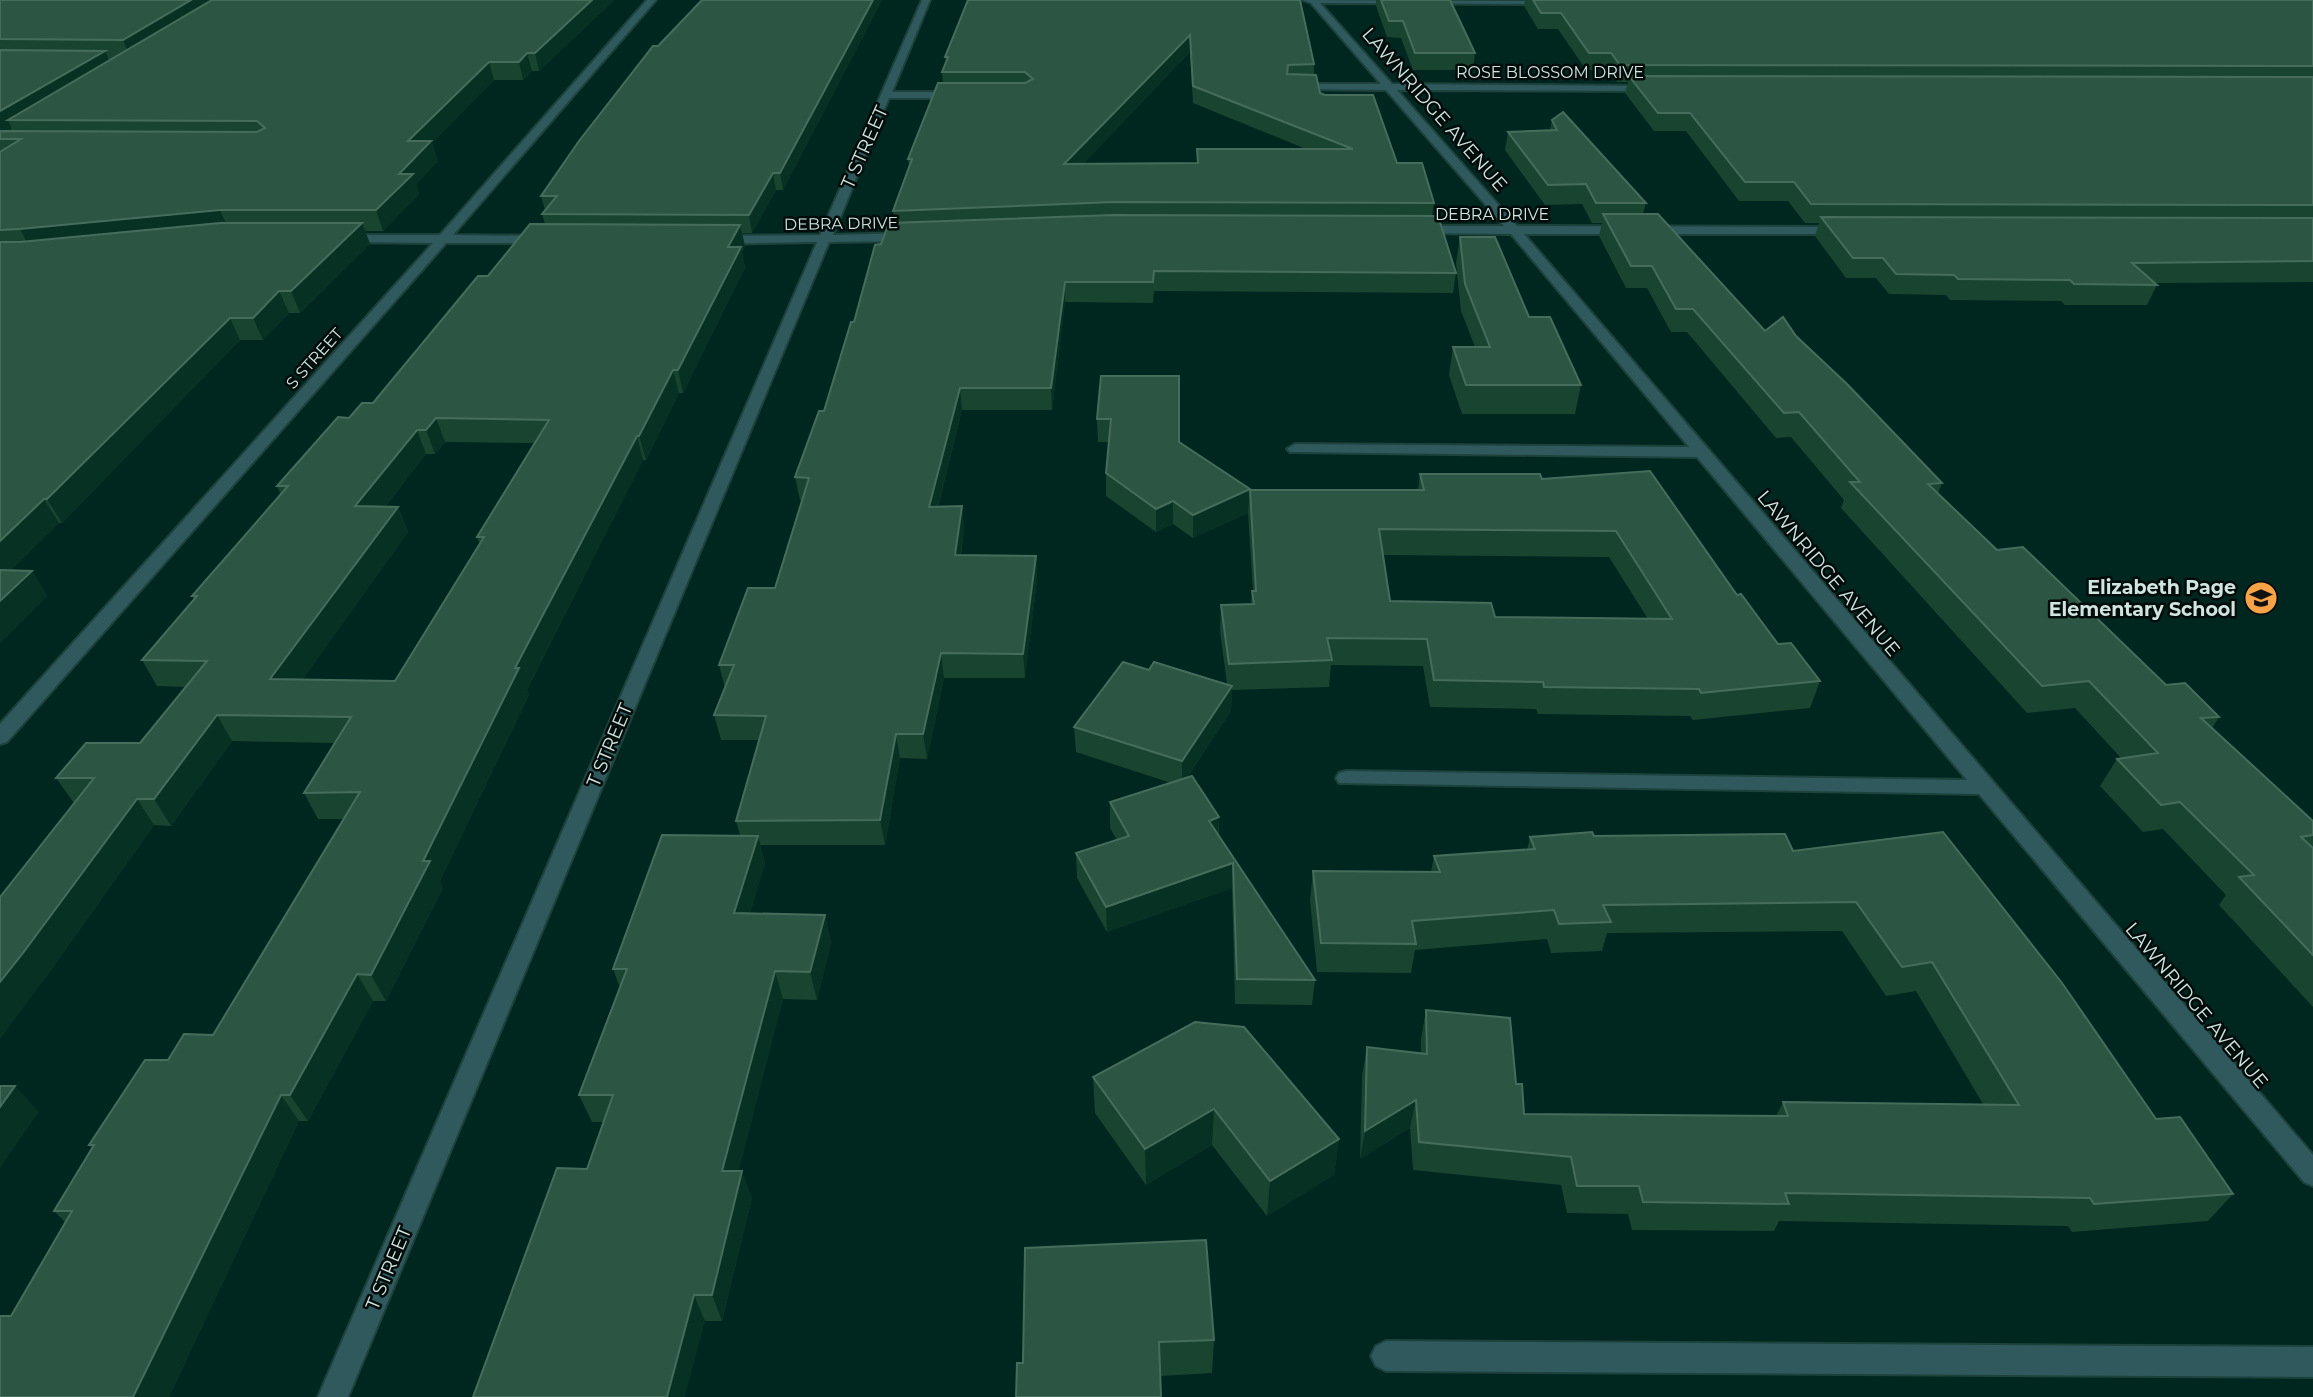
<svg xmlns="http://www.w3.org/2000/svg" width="2313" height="1397" font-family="Montserrat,sans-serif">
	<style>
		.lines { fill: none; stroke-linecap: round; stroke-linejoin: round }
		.minor-casing { stroke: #1d413b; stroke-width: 4 }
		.minor { fill: #2f595d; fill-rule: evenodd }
		.wall { fill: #194530; fill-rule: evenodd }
		.shaded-wall { fill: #073122 }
		.building { fill: #2c5643; stroke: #466d5c; stroke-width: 2; fill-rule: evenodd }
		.labels { text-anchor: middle; stroke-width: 5; stroke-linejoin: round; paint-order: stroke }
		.far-street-label { font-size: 16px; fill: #d0e5e0; stroke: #010c0a }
		.street-label { font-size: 19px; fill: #d0e5e0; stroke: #010c0a }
		.poi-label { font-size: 19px; font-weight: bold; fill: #d0e5e0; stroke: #010c0a; text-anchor: end }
	</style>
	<rect width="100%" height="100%" fill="#002620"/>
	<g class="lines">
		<defs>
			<g id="minor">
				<path d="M647,0H656L453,235L544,236L550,240L548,243H446L7,742L0,744V724L433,243L343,242L337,238L339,235H440Z"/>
				<path d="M922,0H930L892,92H958L963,95L958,98H889L833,235L908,233L914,237L908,241L829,242L348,1397H318L817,242L718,244L712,240L718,236L820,235Z"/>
				<path d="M1303,0L1554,1L1550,4L1320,3L1392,84L1655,86V90L1651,91L1397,90L1517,226L1846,227L1848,230L1842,234H1524L2313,1155V1186L2304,1182L1979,794L1339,783L1336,778L1339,773L1346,771L1967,780L1697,457L1290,452L1287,449L1295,444L1689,447L1511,234L1413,233V227L1417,226H1504L1386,90L1289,89V85L1293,84H1381L1311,3Z"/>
				<path d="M1386,1341L2313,1347V1377L1386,1371L1376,1366L1371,1356L1376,1346Z"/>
			</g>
		</defs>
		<use href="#minor" class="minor-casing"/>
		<use href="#minor" class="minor"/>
	</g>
	<g class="wall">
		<path d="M0,0H614L539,71H532L523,80H494L432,143L438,161L416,184L419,194L383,231H365L370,244L300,313H289L263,340H240L62,523H59L11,570L32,571L47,596L0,643Z"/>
		<path d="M882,0L783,190H776L752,233H742L745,246L742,252L745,268L683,393H679L646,460H643L527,690L529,695L440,881L443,888L386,1001H373L308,1121H299L169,1397H0L11,1316L65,1222L54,1211L92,1148L89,1145L168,1060L213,1035L344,819H318L304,793L335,743L232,741L171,826L154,825L44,980L74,803L56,778L140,743L186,687L157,686L142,660L194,600L192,596L281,495L277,486L349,418L373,403L488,276L545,224L542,214L545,210L541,196L658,46ZM445,442L534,443L477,537L480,545L395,681L302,680L408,532L398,507H385L426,454H435Z"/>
		<path d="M968,0L1314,64V75L1320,93L1397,163L1434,203L1432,216L1456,273L1453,293L1154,291L1153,303L1065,302L1052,410H962L938,507L962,506L964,530L961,555L1036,556L1037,580L1025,678H944L927,759L900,758L885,845H760L765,863L750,913L825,915L831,943L817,1000L783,999L738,1171L752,1198L722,1321H705L587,1169L603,1122H592L579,1095L620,988L613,969L740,835L736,821L759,740H721L714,715L725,688L719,665L775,588L802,500H800L795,477L824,411L881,244L895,223L893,211L909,166L908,159L943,83L942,72L946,63L945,57ZM1190,52L1193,103L1306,149H1197V163L1083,164Z"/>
		<path d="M1376,0H1450L1475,53L1473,70H1413L1401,38L1387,37L1376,6Z"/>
		<path d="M1525,0H2313V282L2155,283L2157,285L2147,305H2065L2061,301L1950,300L1946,295L1889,294L1876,278H1846L1815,236L1819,223H1805L1788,201H1739L1686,131H1654L1625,93L1628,82H1617L1608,70H1586L1558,29H1538L1524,6Z"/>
		<path d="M1552,120L1646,203L1643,214L1765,331L1796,336L1942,483L1938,494L1997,550L2166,685L2219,717L2212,728L2313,821V1007L2219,905L2226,895L2163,829L2143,832L2100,786L2117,759L2121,758L2075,708L2027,713L1841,508L1844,500L1791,437L1776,438L1687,332H1671L1647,288H1626L1599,236L1602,223H1592L1582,204L1545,205L1505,150L1508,132L1550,130Z"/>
		<path d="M1460,237L1529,317L1581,385L1575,414H1462L1449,375L1453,347H1475L1461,311L1456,263Z"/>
		<path d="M1101,376L1179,442L1250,490H1418L1420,474L1542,479L1737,595L1778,644L1820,681L1810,708L1693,720L1690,716L1538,714L1536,709L1430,707L1423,666L1331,665L1329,687L1232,690L1231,711L1187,778L1219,817V835L1315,980L1312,1005L1235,1004L1232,888L1107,932L1077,878L1076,853L1117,840L1110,828V802L1171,783L1076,752L1074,727L1149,670L1227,684L1220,631L1221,605L1251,604L1252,591H1253L1248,513L1193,538L1173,524L1156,532L1106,496V473L1109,442H1098L1097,419ZM1383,555L1609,557L1648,619L1495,617L1390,601Z"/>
		<path d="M1594,836L1793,851L2156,1119L2233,1194L2208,1221L2072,1232L2068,1226L1779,1221L1774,1231L1632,1230L1628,1214L1567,1213L1561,1185L1413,1170L1410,1128L1360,1159L1362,1076L1367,1047L1421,1053V1039L1426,1010L1516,1084L1524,1114L1776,1116L1783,1102L1983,1104L1916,991L1886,996L1842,931L1607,933L1602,951L1551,953L1547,939L1415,950L1411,973L1317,972L1310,900L1313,871L1431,872L1434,856L1527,850L1530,837Z"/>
		<path d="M1093,1077L1339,1139L1334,1175L1267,1216L1212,1145L1146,1185L1095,1113Z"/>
		<path d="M1025,1248L1214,1340L1212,1373L1160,1376L1023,1363Z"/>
	</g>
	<g class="shaded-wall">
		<path d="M191,0H226L130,57L123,40Z"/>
		<path d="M592,0H614L539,71L535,53Z"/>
		<path d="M873,0H882L783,190L780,173Z"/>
		<path d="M1190,35V52L1065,183L1064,164Z"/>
		<path d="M105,51L113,69L8,120L12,129L0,136V111Z"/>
		<path d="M527,53L532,71L523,80L519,62Z"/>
		<path d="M489,62L494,80L432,143L438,161L416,184L419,194L383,231L376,210L399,174L408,141Z"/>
		<path d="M773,173L776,190L752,233L749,215Z"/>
		<path d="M220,210L229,230L31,250L20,229Z"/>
		<path d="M362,223L370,244L300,313L291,291Z"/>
		<path d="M740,225L745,246L742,252L745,268L683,393L678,370L728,247Z"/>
		<path d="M1065,282V302L1052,410L1051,388Z"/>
		<path d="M279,291L289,313L263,340L253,318Z"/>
		<path d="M230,318L240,340L62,523L47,499Z"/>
		<path d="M673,370L679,393L646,460L639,436Z"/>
		<path d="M960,388L962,410L932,530L929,507Z"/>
		<path d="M436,418L445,442L435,454L426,430Z"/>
		<path d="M417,430L426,454L366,531L355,506Z"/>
		<path d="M637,436L643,460L527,690L529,695L440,881L443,888L386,1001L371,975L515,668Z"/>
		<path d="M1250,489L1248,513L1193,538V515Z"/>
		<path d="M44,499L59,523L0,581V541Z"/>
		<path d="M1173,501V524L1156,532V509Z"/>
		<path d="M962,506L964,530L957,579L955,555Z"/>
		<path d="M398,507L408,532L284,706L270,679Z"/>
		<path d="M1036,556L1037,580L1025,678L1023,654Z"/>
		<path d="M32,571L47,596L0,643V601Z"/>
		<path d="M941,653L944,678L927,759L923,734Z"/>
		<path d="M1232,686L1231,711L1182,786V761Z"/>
		<path d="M217,715L232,741L171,826L154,799Z"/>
		<path d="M896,734L900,758L885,845L880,820Z"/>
		<path d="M137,799L154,825L44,980L0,1039V982Z"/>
		<path d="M1219,817L1218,842L1209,821Z"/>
		<path d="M758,836L765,863L742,941L734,913Z"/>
		<path d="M1233,863L1232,888L1107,932L1106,907Z"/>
		<path d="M825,915L831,943L817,1000L810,972Z"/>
		<path d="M775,971L783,999L732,1198L722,1171Z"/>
		<path d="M357,974L373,1001L308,1121L290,1095Z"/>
		<path d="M15,1086L39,1112L0,1168V1107Z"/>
		<path d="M281,1095L299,1121L169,1397H133Z"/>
		<path d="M1416,1100L1410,1128L1360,1159L1365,1131Z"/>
		<path d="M1214,1109L1212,1145L1146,1185L1145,1149Z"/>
		<path d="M1339,1139L1334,1175L1267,1216L1270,1181Z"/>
		<path d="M742,1171L752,1198L722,1321L712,1295Z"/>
		<path d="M694,1295L705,1321L685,1397H667Z"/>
	</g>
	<g class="building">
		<path d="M0,0H191L123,40L0,39Z"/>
		<path d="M212,0H592L535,53H527L519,62H489L408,141H431L399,174H413L376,210H220L20,229L0,230V152L21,139H0V131L257,132L265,128L257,121L8,120Z"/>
		<path d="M702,0H873L780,173H773L749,215L542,214L557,196H541L579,141L653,46H658Z"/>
		<path d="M968,0H1300L1314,64L1288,65L1287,74L1316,75L1320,93L1325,95H1373L1397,163H1422L1434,203L1114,202L893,211L912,159H908L938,83H1025L1033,79L1025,72H942L948,57H945ZM1190,35L1193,86L1353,149H1197L1198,163L1064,164Z"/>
		<path d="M1381,0H1450L1475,53H1415L1403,21H1389Z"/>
		<path d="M1533,0H2313V66L1620,65L1611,53H1589L1561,13H1541Z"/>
		<path d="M0,50L105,51L0,111Z"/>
		<path d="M1629,76L2313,77V205L1811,204L1794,182H1745L1690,113H1658Z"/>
		<path d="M1563,112L1646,203H1596L1586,184L1548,185L1508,132L1557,130L1552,120Z"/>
		<path d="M1603,214H1658L1765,331L1783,317L1796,336L1847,384L1942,483L1928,484L1997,550L2023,547L2166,685L2185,683L2219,717L2201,718L2313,821V835L2301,837L2313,848V955L2239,877L2254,875L2180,802L2161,805L2117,759L2158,753L2089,681L2042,686L1850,482H1860L1799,412L1784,413L1693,309H1676L1652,266H1631Z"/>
		<path d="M1114,215L1438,216L1456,273L1154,271L1153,282H1065L1051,388H960L929,507L962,506L955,555L1036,556L1023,654L941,653L923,734H896L880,820L736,821L766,716L714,715L734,665H719L748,588H775L809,478L795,477L819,411H824L851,322H854L875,245L881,244L889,223Z"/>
		<path d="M1821,217L2313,218V261L2132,263L2157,285L2074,284L2070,280L1958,279L1954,275L1896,274L1883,258H1853Z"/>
		<path d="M220,223H362L291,291H279L253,318H230L47,499H44L0,541V242H20Z"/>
		<path d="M530,224L740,225L728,247H741L678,370H673L639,436H637L515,668H519L423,861H430L371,975L357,974L290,1095H281L133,1397H0V1316H11L72,1211H54L94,1145H89L145,1060H168L184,1034L213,1035L360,792L304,793L351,717L217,715L154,799H137L23,953L0,982V897L94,778H56L86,743H140L207,661L142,660L197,596H192L288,486H277L338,417L349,418L362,403H373L478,276H488ZM436,418L549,420L477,537H484L395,681L270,679L398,507L355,506L417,430H426Z"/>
		<path d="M1460,237H1495L1529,317H1550L1581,385H1466L1453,347H1490L1465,284Z"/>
		<path d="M1101,376H1179V442L1250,489L1193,515L1173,501L1156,509L1106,473L1111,419H1097Z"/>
		<path d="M1650,471L1737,595L1741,594L1778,644L1791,643L1820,681L1701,693L1699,689L1544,687L1543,682L1434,680L1427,639L1327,638L1332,660L1229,664L1221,605L1254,604L1252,591H1256L1250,490H1424L1420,474H1540L1542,479ZM1379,529L1616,531L1672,619L1495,617L1491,603L1390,601Z"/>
		<path d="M0,570L32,571L0,601Z"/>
		<path d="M1123,662L1149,670L1154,662L1232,686L1182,761L1074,727Z"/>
		<path d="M1192,776L1219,817L1209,821L1315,980L1237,979L1233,863L1106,907L1076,853L1129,836L1110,802Z"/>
		<path d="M1592,832L1594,836L1785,834L1793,851L1943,832L2062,983L2156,1119L2180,1117L2233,1194L2094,1204L2090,1198L1785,1193L1789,1204L1643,1202L1639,1186H1577L1571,1157L1419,1142L1416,1100L1365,1131L1367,1047L1427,1054L1426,1010L1510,1018L1516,1084H1522L1524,1114L1788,1116L1783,1102L2019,1105L1932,962L1902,967L1856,902L1603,905L1611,922L1559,924L1554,910L1412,921L1416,944L1321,943L1313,871L1440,872L1434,856L1535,849L1530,837Z"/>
		<path d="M662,835L758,836L734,913L825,915L810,972L775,971L722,1171H742L712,1295H694L667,1397H473L557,1168L587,1169L613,1095H579L627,969H613Z"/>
		<path d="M1195,1022L1244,1027L1339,1139L1270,1181L1214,1109L1145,1149L1093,1077Z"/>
		<path d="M0,1086H15L0,1107Z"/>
		<path d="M1206,1240L1214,1340L1159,1342L1161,1397H1016L1017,1363H1023L1025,1248Z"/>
	</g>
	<defs>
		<symbol id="school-disc" viewBox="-11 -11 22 22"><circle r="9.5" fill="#f6a247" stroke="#010c0a"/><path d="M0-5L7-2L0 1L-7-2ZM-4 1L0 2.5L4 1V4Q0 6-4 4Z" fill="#111"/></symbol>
	</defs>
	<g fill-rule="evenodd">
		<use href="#school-disc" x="2242" y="579" width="38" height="38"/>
	</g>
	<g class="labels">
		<g class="far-street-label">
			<text x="1550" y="78">ROSE BLOSSOM DRIVE</text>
			<text x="1492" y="220">DEBRA DRIVE</text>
			<text transform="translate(841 223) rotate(-1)" y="6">DEBRA DRIVE</text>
			<text transform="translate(314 358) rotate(-48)" y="6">S STREET</text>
		</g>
		<g class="street-label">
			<text transform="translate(1435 109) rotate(49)" y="7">LAWNRIDGE AVENUE</text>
			<text transform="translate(864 147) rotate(-66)" y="7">T STREET</text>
			<text transform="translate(1829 573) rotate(50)" y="7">LAWNRIDGE AVENUE</text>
			<text transform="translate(609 745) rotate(-67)" y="7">T STREET</text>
			<text transform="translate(2197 1005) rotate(50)" y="7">LAWNRIDGE AVENUE</text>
			<text transform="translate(388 1268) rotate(-67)" y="7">T STREET</text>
		</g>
		<g class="poi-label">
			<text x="2236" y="594">Elizabeth Page<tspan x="2236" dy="22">Elementary School</tspan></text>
		</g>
	</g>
</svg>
